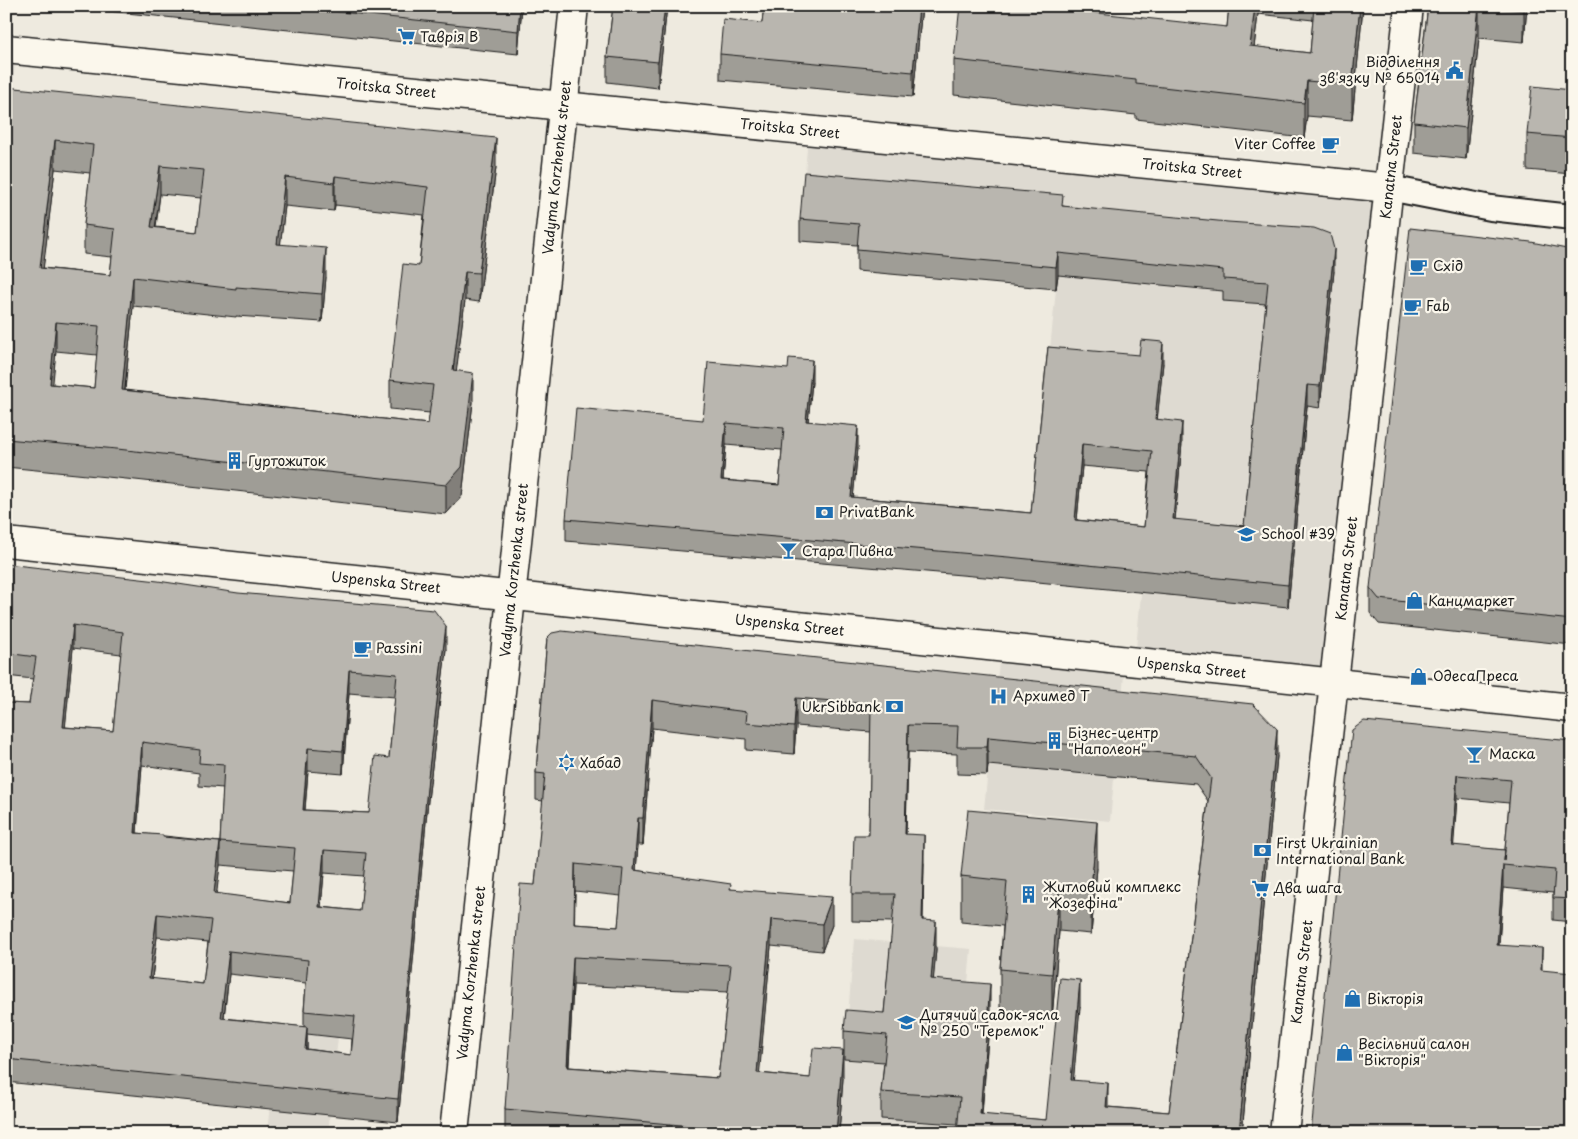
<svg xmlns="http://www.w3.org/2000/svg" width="1578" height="1139" font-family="'Playpen Sans',sans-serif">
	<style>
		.built { fill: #dedad1 }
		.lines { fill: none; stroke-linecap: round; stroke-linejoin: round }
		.minor-casing { stroke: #1c1c1c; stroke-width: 28 }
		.tertiary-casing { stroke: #1c1c1c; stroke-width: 31 }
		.secondary-casing { stroke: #1c1c1c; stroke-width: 31 }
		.minor { stroke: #fbf7ec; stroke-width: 24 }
		.tertiary { stroke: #fbf7ec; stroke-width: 28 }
		.secondary { stroke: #fbf7ec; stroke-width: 28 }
		.wall { fill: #9f9d96; stroke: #1c1c1c; fill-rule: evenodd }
		.shaded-wall { fill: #827f7a; stroke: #1c1c1c }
		.building { fill: #b9b6af; stroke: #1c1c1c; fill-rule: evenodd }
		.labels { text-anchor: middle; stroke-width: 4.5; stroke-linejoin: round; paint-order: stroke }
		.poi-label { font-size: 14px; fill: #1c1c1c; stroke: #fbf7ec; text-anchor: start }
		.street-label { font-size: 14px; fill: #1c1c1c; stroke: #fbf7ec }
	</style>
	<rect width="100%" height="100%" fill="#eeeadf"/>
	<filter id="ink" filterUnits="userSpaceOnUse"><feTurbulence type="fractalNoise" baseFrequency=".02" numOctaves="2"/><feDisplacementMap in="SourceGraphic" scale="10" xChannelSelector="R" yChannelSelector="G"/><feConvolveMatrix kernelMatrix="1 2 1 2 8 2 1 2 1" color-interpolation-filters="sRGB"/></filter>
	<g filter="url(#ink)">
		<g class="built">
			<path d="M6,53L16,54L6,154Z"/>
			<path d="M808,134L1388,189L1333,682L1135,660L1154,451L1041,440L1056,289L857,271L859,246L800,241Z"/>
			<path d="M1000,652L1125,665L1110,821L984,809Z"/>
			<path d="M854,939L971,949L956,1124L944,1123L943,1133H839Z"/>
			<path d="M278,1031L338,1037L328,1133H267Z"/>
		</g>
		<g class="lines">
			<defs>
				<path id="minor" d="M1389,188L1491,208L1572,217"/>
				<g id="tertiary">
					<path id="s1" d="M563,106L1389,188"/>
					<path id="s2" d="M6,542L1572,708"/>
					<path id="s3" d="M1284,1133L1409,6"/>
				</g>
				<g id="secondary">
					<path id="s4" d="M6,49L563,106"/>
					<path id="s5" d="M454,1133L574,6"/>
				</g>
			</defs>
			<use href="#minor" class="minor-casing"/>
			<use href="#tertiary" class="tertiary-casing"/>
			<use href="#secondary" class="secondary-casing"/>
			<use href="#minor" class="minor"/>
			<use href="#tertiary" class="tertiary"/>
			<use href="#secondary" class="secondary"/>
		</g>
		<g class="wall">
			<path d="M60,6H522L518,54Z"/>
			<path d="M613,6H667L658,88L607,82V57Z"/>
			<path d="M764,6H922L913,97L720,80V54L762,23Z"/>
			<path d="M1229,6H1363L1352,120L1307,116L1304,138L1136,119V115L954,95V60L1227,27ZM1258,14L1313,20L1310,53L1254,47Z"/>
			<path d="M1428,6H1527L1524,42L1479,38L1466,159L1414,153V122Z"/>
			<path d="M6,87L496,167L479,302L465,300L456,371L473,402L462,496L446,514L117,478L6,467ZM55,169L90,173L84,225V254L112,257L110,275L43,268ZM160,194L201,198L197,232L156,227ZM335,205L424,215L419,266L390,380V409L430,413L428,424L125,390L133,306L236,317V316L322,322L326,277L280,245L285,206L334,211ZM56,351L97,355L94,388L52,384Z"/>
			<path d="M1572,90V174L1527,170V134Z"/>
			<path d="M1063,206L1334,271L1320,408L1307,406L1288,607L1008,579L566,541V519L703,420L812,382L808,421L858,448L853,497L1031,513L1048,347L1163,363L1157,419L1182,443L1175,520L1244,526L1266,304L1223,301V291L1058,275L1056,289L857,271V245L800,241V219ZM726,445L782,450L779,485L723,480ZM1082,466L1149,472L1144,527L1077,520Z"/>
			<path d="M1572,250V645L1379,624L1370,613V588Z"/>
			<path d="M6,564L446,649L428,800L398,1122L6,1082V703L29,704L33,679L6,676ZM73,648L121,654L113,731L65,727ZM349,693L395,697L389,758L369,813L305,810L308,771L343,774ZM142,765L199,773V786L223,788L220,842L137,833ZM220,865L293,871L290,903L216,894ZM324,873L364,876L360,911L321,907ZM157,937L208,942L203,984L152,979ZM229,974L306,983L304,1011V1027L224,1018ZM307,1034L352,1039L351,1055L307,1049Z"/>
			<path d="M547,638L1277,756L1242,1133L957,1124L881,1119V1092L884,1062L844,1059V1031L884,1013L893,922L852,921V894L869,835L871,732L796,726L794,754L746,750V739L652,728L643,845H638L636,870L731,889L832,925L822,951L771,946L759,1073L810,1078H843L839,1133H505V1109L535,885L543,801L536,800V773ZM908,752L957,754V774L987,775L988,765L1196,784L1208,801L1169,1112L1108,1107L1073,1080L1080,1007L1046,1120L982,1115L990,1012L933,980L936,949L923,920L924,863L906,834ZM575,891L621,896L618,927L574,924ZM573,985L728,992L718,1078L569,1067Z"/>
			<path d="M1352,730L1572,741V922L1553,920V893L1503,888L1499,945L1542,970L1572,1133ZM1457,798L1509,803L1505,850L1453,846Z"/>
			<path d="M1097,868L1091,934L1059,931L1052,1019L1000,1015V969L1003,926L961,922V876Z"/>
		</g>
		<g class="shaded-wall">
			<path d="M520,6H522L518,54V31Z"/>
			<path d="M665,6H667L658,88V62Z"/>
			<path d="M919,6H922L913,97V72Z"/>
			<path d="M1255,6H1258V14L1250,81V46Z"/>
			<path d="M1360,6H1363L1352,120V85Z"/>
			<path d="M1479,6V38L1466,159V128Z"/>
			<path d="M1524,6H1527L1524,42Z"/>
			<path d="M1307,81V116L1304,138V103Z"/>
			<path d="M496,138V167L479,302V273Z"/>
			<path d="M55,140V169L40,296V268Z"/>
			<path d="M160,166V194L151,256V227Z"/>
			<path d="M335,176V205L334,211V183Z"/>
			<path d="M285,177V206L277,273V244Z"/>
			<path d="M326,248V277L322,322V294Z"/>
			<path d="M1334,249V271L1320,408V386Z"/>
			<path d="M1058,253V275L1056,289V267Z"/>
			<path d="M465,272V300L453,399V370Z"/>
			<path d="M133,277V306L122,418V390Z"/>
			<path d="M56,322V351L50,413V384Z"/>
			<path d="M1163,342V363L1155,441V419Z"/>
			<path d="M812,360V382L806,442V421Z"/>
			<path d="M473,373V402L462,496L446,514V485Z"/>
			<path d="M1307,385V406L1288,607V585Z"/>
			<path d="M1182,422V443L1173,541V519Z"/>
			<path d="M726,423V445L721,502V480Z"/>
			<path d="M858,426V448L851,519V497Z"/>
			<path d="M1082,444V466L1075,542V520Z"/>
			<path d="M73,625V648L63,750V727Z"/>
			<path d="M446,626V649L428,800L398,1122V1099L428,777Z"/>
			<path d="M349,670V693L343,774V751Z"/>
			<path d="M796,698V726L794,754V727Z"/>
			<path d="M652,700V728L643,845V818Z"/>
			<path d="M908,725V752L905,862V834Z"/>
			<path d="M1277,729V756L1242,1133H1239Z"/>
			<path d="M988,737V765L987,775V747Z"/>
			<path d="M142,742V765L135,856V833Z"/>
			<path d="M308,748V771L303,832V810Z"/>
			<path d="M1457,775V798L1452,868V845Z"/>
			<path d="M638,818V845L634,898V870Z"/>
			<path d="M1097,822V868L1091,934V888Z"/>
			<path d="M924,835V863L922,948V920Z"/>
			<path d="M220,842V865L214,916V893Z"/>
			<path d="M324,850V873L319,930V907Z"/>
			<path d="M575,864V891L574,952V924Z"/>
			<path d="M1503,865V888L1497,967V945Z"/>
			<path d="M1059,886V931L1052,1019V974Z"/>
			<path d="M832,897V925L822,951V924Z"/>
			<path d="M157,914V937L149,1001V978Z"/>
			<path d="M771,919V946L757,1100V1073Z"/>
			<path d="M936,921V949L931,1007V979Z"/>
			<path d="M1542,948V971L1541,970Z"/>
			<path d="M229,951V974L221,1041V1018Z"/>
			<path d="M573,957V985L567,1095V1067Z"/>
			<path d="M1080,980V1007L1071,1107V1080Z"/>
			<path d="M990,984V1012L980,1133V1114Z"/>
			<path d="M307,1027V1050L305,1049Z"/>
			<path d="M843,1050V1078L839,1133H836Z"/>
			<path d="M1108,1083V1110L1106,1107Z"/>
		</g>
		<g class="building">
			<path d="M285,6H520L518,31Z"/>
			<path d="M613,6H665L658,62L607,57Z"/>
			<path d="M764,6H919L913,72L720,54L723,19L762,23Z"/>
			<path d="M960,6H1034L1227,27L1229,6H1255L1250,46L1310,53L1314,6H1360L1352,85L1307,81L1304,103L1136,84V80L954,60Z"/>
			<path d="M1428,6H1479L1466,128L1414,122Z"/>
			<path d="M1481,6H1524V11Z"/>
			<path d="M1532,86L1572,90V138L1527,134Z"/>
			<path d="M6,87L496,138L479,273L465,272L453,370L473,373L462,467L446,485L117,449L6,439ZM55,140L93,145L84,225L115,229L110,275L40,268ZM160,166L204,170L197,232L151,227ZM335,176L428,187L419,266L403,264L390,380L433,385L428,424L122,390L133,277L236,289V287L322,294L326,248L277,244L285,177L334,183ZM56,322L99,326L94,388L50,384Z"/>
			<path d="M804,172L1063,195L1062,206L1228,222L1314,228L1330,234L1334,249L1320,386L1307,385L1288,585L1008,557L566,519L576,408L703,420L708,362L788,369L789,358L812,360L806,421L858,426L851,497L1031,513L1048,347L1139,355L1141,340L1163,342L1155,419L1182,422L1173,519L1244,526L1268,282L1223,279V270L1058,253L1056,267L857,249L859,224L800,219ZM726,423L784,428L779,485L721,480ZM1082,444L1152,451L1144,527L1075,520Z"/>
			<path d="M1410,228L1531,242L1572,250V620L1379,599L1370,588Z"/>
			<path d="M6,564L158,581L238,593L434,610L446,626L428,777L398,1099L6,1059V703L29,704L36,657L6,653ZM73,625L123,632L113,731L63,727ZM349,670L397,674L389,758L375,756L369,813L303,810L308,748L343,751ZM142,742L200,750L199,763L224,765L220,842L163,837V835L135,833ZM220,842L295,848L290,903L214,893ZM324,850L366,853L360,911L319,907ZM157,914L211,920L203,984L149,978ZM229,951L308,960L304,1011L355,1016L351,1055L305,1049L307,1027L221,1018Z"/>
			<path d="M562,631L1253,704L1277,729L1239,1133H957L960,1097L881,1092L887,1035L844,1031L846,1010L884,1013L895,894H852L854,835H869L871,704L796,698L794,727L746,723L747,712L652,700L643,818H638L634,870L731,884L730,889L832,897L822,924L771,919L757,1073L810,1078L813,1048L843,1050L836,1133H776L714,1128L505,1109L520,884L535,885L545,774L536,773L547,638L552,633ZM908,725L958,726L957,747H987L988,737L1196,756L1211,778L1169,1112L1106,1107L1108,1083L1071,1080L1080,980L1060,978L1046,1120L980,1114L990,984L931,979L936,921L922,920L924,835L905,834ZM575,864L623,869L618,927L574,924ZM573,957L731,965L718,1078L567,1067Z"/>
			<path d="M1364,721L1572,741V899L1553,898L1555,870L1503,865L1497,945L1542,948L1541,970L1572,973V1133H1311L1352,730ZM1457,775L1511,780L1504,861L1505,850L1452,845Z"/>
			<path d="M968,810L1097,822L1091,888L1059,886L1052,974L1000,969L1007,881L961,876Z"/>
		</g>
	</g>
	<defs>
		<symbol id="supermarket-bare" viewBox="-9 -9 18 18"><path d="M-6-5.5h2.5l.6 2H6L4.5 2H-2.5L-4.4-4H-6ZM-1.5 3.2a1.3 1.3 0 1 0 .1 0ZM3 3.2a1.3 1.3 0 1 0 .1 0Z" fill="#1f6fb2" stroke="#fbf7ec" stroke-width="2.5" paint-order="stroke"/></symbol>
		<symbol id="civic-bare" viewBox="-9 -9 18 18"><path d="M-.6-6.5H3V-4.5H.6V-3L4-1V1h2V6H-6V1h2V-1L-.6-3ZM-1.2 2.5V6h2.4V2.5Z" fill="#1f6fb2" stroke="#fbf7ec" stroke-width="2.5" paint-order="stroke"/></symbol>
		<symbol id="cafe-bare" viewBox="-9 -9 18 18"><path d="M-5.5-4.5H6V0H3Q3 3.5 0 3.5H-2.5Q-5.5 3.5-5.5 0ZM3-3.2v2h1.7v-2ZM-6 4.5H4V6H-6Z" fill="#1f6fb2" stroke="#fbf7ec" stroke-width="2.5" paint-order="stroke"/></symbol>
		<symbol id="building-bare" viewBox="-9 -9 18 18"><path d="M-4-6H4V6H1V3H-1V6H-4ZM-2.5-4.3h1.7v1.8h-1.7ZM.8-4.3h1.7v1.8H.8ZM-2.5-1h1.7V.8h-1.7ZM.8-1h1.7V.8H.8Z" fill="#1f6fb2" stroke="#fbf7ec" stroke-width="2.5" paint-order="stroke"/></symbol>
		<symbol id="bank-bare" viewBox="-9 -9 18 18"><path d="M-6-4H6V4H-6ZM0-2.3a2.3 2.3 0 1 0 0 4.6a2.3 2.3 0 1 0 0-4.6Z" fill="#1f6fb2" stroke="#fbf7ec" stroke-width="2.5" paint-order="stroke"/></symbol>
		<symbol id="school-bare" viewBox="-9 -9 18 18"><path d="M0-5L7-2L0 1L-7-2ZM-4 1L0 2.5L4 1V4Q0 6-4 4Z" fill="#1f6fb2" stroke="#fbf7ec" stroke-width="2.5" paint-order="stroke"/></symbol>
		<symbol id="bar-bare" viewBox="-9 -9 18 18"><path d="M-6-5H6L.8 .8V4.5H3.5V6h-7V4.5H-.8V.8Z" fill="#1f6fb2" stroke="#fbf7ec" stroke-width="2.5" paint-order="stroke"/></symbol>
		<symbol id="shop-bare" viewBox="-9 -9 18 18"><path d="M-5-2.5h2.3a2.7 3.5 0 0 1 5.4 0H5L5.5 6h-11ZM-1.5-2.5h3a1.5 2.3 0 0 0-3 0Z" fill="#1f6fb2" stroke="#fbf7ec" stroke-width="2.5" paint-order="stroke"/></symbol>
		<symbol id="hospital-bare" viewBox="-9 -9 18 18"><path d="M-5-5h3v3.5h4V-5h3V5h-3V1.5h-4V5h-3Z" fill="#1f6fb2" stroke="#fbf7ec" stroke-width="2.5" paint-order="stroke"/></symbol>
		<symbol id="synagogue-bare" viewBox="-9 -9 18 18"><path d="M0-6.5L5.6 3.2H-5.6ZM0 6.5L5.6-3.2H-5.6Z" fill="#1f6fb2" stroke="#fbf7ec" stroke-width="2.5" paint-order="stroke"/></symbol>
	</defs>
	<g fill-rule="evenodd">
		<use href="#supermarket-bare" x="394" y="24" width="25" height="25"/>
		<use href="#civic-bare" x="1442" y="58" width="25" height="25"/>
		<use href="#cafe-bare" x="1318" y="132" width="25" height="25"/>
		<use href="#cafe-bare" x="1406" y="254" width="25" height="25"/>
		<use href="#cafe-bare" x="1400" y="294" width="25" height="25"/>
		<use href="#building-bare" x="222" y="448" width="25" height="25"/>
		<use href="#bank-bare" x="812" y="500" width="25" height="25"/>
		<use href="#school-bare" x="1234" y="522" width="25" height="25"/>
		<use href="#bar-bare" x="776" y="538" width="25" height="25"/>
		<use href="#shop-bare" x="1402" y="588" width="25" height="25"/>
		<use href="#cafe-bare" x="350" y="636" width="25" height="25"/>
		<use href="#shop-bare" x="1406" y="664" width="25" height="25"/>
		<use href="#hospital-bare" x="986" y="684" width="25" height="25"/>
		<use href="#bank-bare" x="882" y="694" width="25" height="25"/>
		<use href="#building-bare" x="1042" y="728" width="25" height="25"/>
		<use href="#bar-bare" x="1462" y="742" width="25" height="25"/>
		<use href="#synagogue-bare" x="554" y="750" width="25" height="25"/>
		<use href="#bank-bare" x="1250" y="838" width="25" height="25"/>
		<use href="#supermarket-bare" x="1248" y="876" width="25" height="25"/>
		<use href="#building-bare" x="1016" y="882" width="25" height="25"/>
		<use href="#shop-bare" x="1340" y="986" width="25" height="25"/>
		<use href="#school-bare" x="894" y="1010" width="25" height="25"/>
		<use href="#shop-bare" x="1332" y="1040" width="25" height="25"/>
	</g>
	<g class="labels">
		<g class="poi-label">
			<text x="420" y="42">Таврія В</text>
			<text x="1440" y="67" text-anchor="end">Відділення<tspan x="1440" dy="16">зв'язку № 65014</tspan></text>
			<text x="1316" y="149" text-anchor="end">Viter Coffee</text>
			<text x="1433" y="271">Схiд</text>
			<text x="1426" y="311">Fab</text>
			<text x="248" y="466">Гуртожиток</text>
			<text x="839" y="517">PrivatBank</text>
			<text x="1261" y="539">School #39</text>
			<text x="802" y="556">Стара Пивна</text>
			<text x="1428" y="606">Канцмаркет</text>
			<text x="376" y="653">Passini</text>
			<text x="1433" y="681">ОдесаПреса</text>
			<text x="1013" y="701">Архимед Т</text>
			<text x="881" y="712" text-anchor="end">UkrSibbank</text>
			<text x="1068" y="738">Бізнес-центр<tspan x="1068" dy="16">"Наполеон"</tspan></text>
			<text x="1489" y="759">Маска</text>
			<text x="580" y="768">Хабад</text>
			<text x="1276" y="848">First Ukrainian<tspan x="1276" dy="16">International Bank</tspan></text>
			<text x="1043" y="892">Житловий комплекс<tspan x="1043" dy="16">"Жозефіна"</tspan></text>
			<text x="1274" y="893">Два шага</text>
			<text x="1367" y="1004">Вікторія</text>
			<text x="920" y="1020">Дитячий садок-ясла<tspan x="920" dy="16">№ 250 "Теремок"</tspan></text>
			<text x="1358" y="1049">Весільний салон<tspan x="1358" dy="16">"Вікторія"</tspan></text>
		</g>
		<g class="street-label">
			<text dy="5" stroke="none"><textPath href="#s4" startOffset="382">Troitska Street</textPath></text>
			<text dy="5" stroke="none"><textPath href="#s1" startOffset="228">Troitska Street</textPath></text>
			<text dy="5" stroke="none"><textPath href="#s5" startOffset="971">Vadyma Korzhenka street</textPath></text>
			<text dy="5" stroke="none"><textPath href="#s3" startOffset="972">Kanatna Street</textPath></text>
			<text dy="5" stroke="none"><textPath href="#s1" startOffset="632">Troitska Street</textPath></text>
			<text dy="5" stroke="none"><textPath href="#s3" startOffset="568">Kanatna Street</textPath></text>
			<text dy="5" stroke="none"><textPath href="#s5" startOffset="566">Vadyma Korzhenka street</textPath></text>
			<text dy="5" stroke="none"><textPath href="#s2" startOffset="382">Uspenska Street</textPath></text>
			<text dy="5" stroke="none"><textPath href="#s2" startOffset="788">Uspenska Street</textPath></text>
			<text dy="5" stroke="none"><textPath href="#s2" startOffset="1192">Uspenska Street</textPath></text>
			<text dy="5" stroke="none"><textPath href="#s5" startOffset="161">Vadyma Korzhenka street</textPath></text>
			<text dy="5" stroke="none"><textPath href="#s3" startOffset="162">Kanatna Street</textPath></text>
		</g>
	</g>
	<rect width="1578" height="1139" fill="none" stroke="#fbf7ec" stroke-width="25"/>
	<rect x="12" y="12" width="1553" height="1114" fill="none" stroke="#1c1c1c" stroke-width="2" filter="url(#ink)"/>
</svg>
